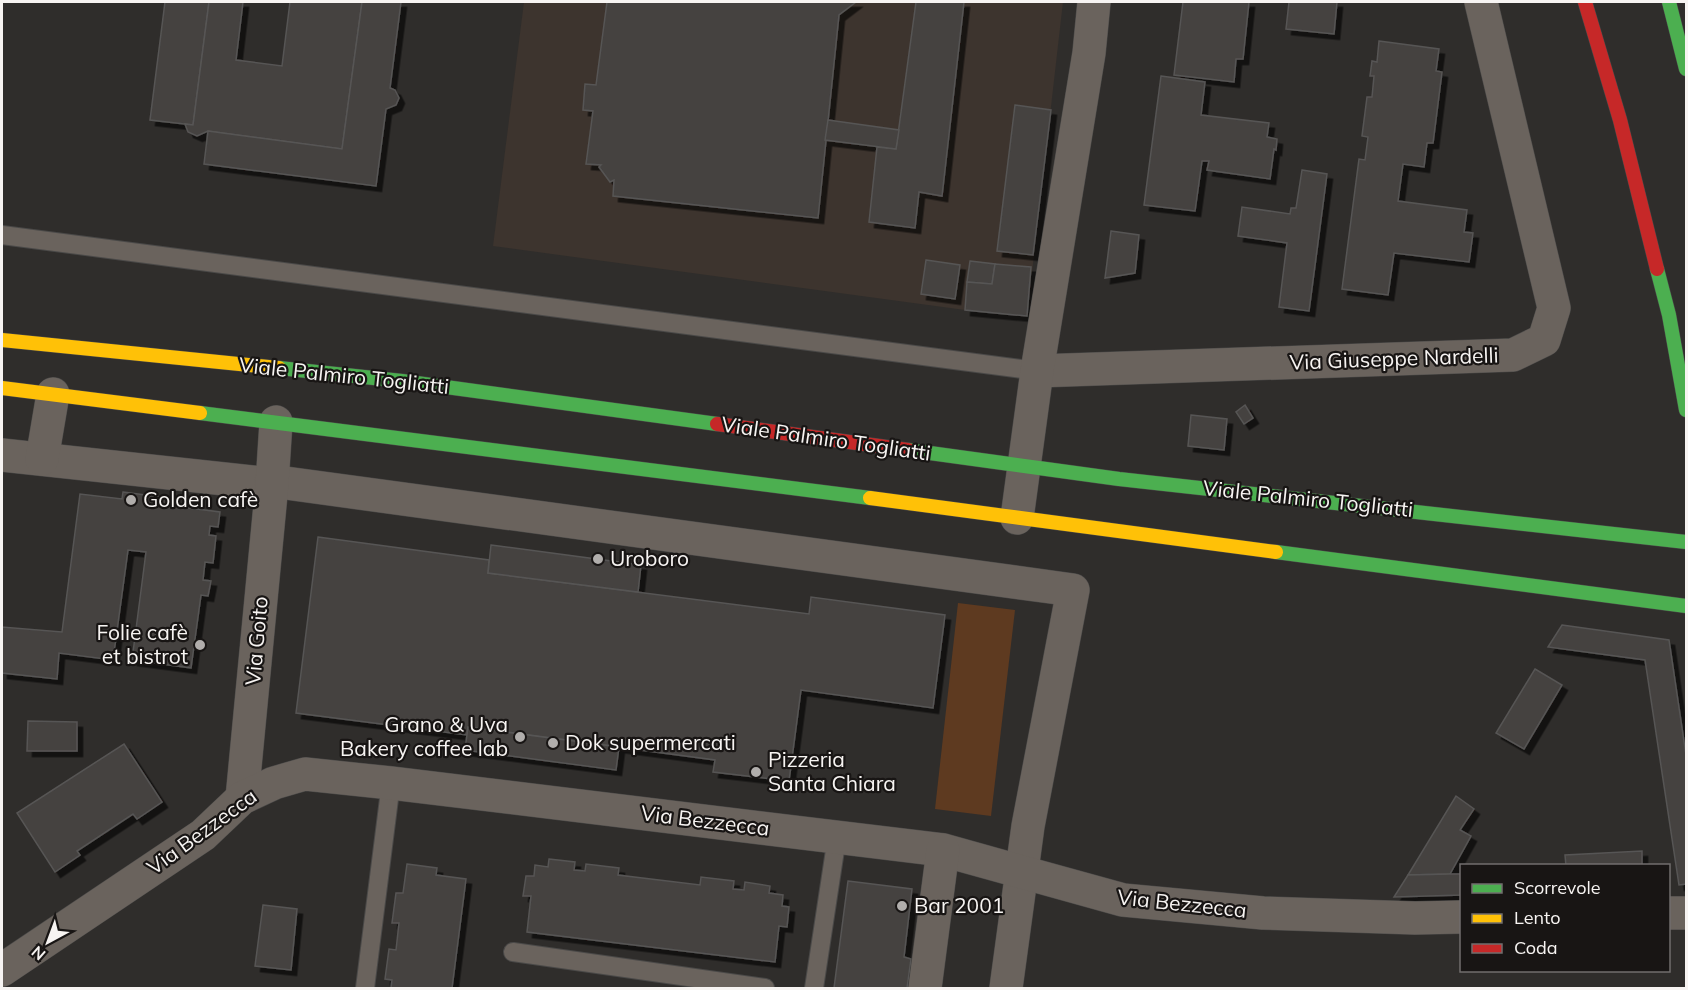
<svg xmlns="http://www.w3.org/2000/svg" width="1688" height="990" font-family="Mulish,sans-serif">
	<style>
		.built { fill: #3d342e }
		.green { fill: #5e3a20 }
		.building { fill: #444241; stroke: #575554; stroke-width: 1.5; filter: url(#shadow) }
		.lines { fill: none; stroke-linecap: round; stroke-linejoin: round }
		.lane-casing { stroke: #4a4948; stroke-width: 20 }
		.street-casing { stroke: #4a4948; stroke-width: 34 }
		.fast-casing { stroke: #4a4948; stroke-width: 15 }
		.slow-casing { stroke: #4a4948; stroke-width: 15 }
		.jam-casing { stroke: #4a4948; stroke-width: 15 }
		.lane { stroke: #6a635d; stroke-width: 18 }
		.street { stroke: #6a635d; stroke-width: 33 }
		.fast { stroke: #4caf50; stroke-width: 14 }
		.slow { stroke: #ffc107; stroke-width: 14 }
		.jam { stroke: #c62828; stroke-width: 14 }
		.poi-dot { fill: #b1aeac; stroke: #181514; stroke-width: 2 }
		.labels { text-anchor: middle; stroke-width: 4.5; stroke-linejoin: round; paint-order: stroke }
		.street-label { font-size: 21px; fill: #f7f4f2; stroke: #181514 }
		.poi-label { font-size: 21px; fill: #f7f4f2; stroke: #181514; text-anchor: start }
	</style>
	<defs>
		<filter id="shadow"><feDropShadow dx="5.5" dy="5.5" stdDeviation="0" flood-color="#0009"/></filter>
	</defs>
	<rect width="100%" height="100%" fill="#2f2d2b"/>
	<path class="built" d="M524,2H1063L1027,316L965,310L493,246Z"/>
	<path class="green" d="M958,603L1015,610L991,816L935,809Z"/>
	<g class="building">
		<path d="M165,2H209L193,125L150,120Z"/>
		<path d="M209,2H243L236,60L282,66L290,2H362L342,149L208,131L197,136L188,132L185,124L193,125Z"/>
		<path d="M362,2H401L390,88L395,90L399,98L396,105L386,109L376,186L204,164L208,131L342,149Z"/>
		<path d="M607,2H856L839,15L818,218L613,196L614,180L610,182L599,167L601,165L586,164L593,111L583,110L585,84L596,85Z"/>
		<path d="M916,2H964L942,196L919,192L915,228L869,222L877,147L896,149Z"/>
		<path d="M1183,2H1249L1243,59H1236L1234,82L1174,75Z"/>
		<path d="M1289,2H1337L1334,34L1286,29Z"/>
		<path d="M1379,41L1439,49L1436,71L1442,72L1433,143H1427L1424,167L1403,164L1398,201L1467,210L1464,232L1473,233L1469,262L1394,253L1388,295L1342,289L1359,159L1365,160L1368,137L1362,136L1367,97H1372L1374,76H1370L1372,61L1377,62Z"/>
		<path d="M1161,76L1205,82L1201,115L1269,123L1267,137L1277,139L1276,150L1274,149L1270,179L1207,170L1209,161H1202L1195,211L1144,205Z"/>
		<path d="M1015,105L1051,110L1033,255L997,251Z"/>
		<path d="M828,120L899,130L896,149L825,140Z"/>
		<path d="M1302,170L1327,174L1309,311L1279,307L1287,243L1238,236L1242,207L1290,214L1291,208H1296Z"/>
		<path d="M1111,231L1139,235L1135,273L1105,278Z"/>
		<path d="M926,260L960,265L955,299L921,294Z"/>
		<path d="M970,261L995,264L992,284L967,282Z"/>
		<path d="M995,264L1031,267L1027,316L965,310L967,282L992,284Z"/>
		<path d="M1245,405L1253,418L1244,424L1236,412Z"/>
		<path d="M1191,415L1227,419L1224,450L1188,446Z"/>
		<path d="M123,492L175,499L174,506L220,512L218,527L210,526L209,535L216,536L213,563L205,562L203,580L211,581L208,596L201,595L191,668L132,660L146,552L128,550L113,660L59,653L57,679L2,673V627L62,632L80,494L122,499Z"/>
		<path d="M318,537L489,560L488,573L809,614L811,597L945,615L933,708L801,690L789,781L713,772L715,760L468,727L467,735L296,713Z"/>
		<path d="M491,545L641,565L638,592L488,573Z"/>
		<path d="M1562,625L1669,640L1686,755V884L1679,885L1645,660L1548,647Z"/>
		<path d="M1535,669L1562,685L1524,749L1496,733Z"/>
		<path d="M28,721L77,722V751H27Z"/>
		<path d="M468,727L619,747L616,770L465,750Z"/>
		<path d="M124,744L162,802L137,819L133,814L77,851L80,855L55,872L17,813Z"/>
		<path d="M1456,796L1474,809L1460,830L1471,836L1450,874L1408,875Z"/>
		<path d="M1642,851V866H1566L1565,855Z"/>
		<path d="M549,859L575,862L574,870L585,871L586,864L619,868L618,875L700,885L701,877L734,881L733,889L744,890L745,882L770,886L769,893L783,895L782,906L789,907L787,927L779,926L775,962L527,932L531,896H523L526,876H534L535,865L548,867Z"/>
		<path d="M407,864L437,868L436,875L466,879L452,988H391L392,980L385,979L389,949L396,950L399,923H392L396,893H403Z"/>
		<path d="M1450,874H1462V895L1394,897L1408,875Z"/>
		<path d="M848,881L912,889L904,957L911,959L907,988H834Z"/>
		<path d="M263,905L297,909L291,970L255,966Z"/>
	</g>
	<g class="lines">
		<defs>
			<g id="lane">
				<path d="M2,235L1037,371"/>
				<path d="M513,952L765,988"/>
				<path d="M365,988L391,783"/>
				<path d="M814,988L837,837"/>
			</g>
			<g id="street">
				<path d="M1037,371L1513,355L1544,340L1554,308L1481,2"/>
				<path d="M2,455L272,484"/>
				<path d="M42,459L53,394"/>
				<path d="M271,481L1073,590L1028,826L1006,988"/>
				<path d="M1017,518L1037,371L1089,53L1094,2"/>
				<path d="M242,798L272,484L276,422"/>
				<path d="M1668,913H1686"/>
				<path d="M2,970L203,835L242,798L274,783L305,774L391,783L943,850L1123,900L1263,913L1415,918L1462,917"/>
				<path d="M925,988L943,850"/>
			</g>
			<g id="fast">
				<path d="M1669,2L1686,69"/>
				<path d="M1657,269L1669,315L1686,410"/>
				<path d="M279,368L402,381L717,424"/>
				<path d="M200,413L870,498"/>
				<path d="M908,450L1119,479L1686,542"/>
				<path d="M1276,552L1686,606"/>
			</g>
			<g id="slow">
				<path d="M2,340L279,368"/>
				<path d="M2,388L200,413"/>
				<path d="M870,498L1276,552"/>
			</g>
			<g id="jam">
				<path d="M1585,2L1620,120L1657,269"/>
				<path d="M717,424L908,450"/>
			</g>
		</defs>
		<use href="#lane" class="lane-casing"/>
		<use href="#street" class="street-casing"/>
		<use href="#fast" class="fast-casing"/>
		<use href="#slow" class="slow-casing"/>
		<use href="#jam" class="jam-casing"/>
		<use href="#lane" class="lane"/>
		<use href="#street" class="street"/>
		<use href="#fast" class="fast"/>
		<use href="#slow" class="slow"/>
		<use href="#jam" class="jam"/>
	</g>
	<g class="poi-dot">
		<circle cx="131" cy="500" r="6"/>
		<circle cx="598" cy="559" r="6"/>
		<circle cx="200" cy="645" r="6"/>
		<circle cx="520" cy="737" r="6"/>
		<circle cx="553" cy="743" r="6"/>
		<circle cx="756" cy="772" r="6"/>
		<circle cx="902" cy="906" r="6"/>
	</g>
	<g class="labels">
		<g class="street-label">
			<text transform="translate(1394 359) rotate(-2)" y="7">Via Giuseppe Nardelli</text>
			<text transform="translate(344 376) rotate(6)" y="7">Viale Palmiro Togliatti</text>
			<text transform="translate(826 439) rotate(8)" y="7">Viale Palmiro Togliatti</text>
			<text transform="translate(1308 499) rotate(6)" y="7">Viale Palmiro Togliatti</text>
			<text transform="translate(257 641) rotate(-85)" y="7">Via Goito</text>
			<text transform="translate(705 821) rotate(7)" y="7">Via Bezzecca</text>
			<text transform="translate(202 832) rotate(-36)" y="7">Via Bezzecca</text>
			<text transform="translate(1182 904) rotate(6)" y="7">Via Bezzecca</text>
		</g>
		<g class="poi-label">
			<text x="143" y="507">Golden cafè</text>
			<text x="610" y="566">Uroboro</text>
			<text x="188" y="640" text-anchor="end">Folie cafè<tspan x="188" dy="24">et bistrot</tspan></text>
			<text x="508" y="732" text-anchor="end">Grano &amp; Uva<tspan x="508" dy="24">Bakery coffee lab</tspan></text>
			<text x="565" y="750">Dok supermercati</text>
			<text x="768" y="767">Pizzeria<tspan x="768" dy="24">Santa Chiara</tspan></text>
			<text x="914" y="913">Bar 2001</text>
		</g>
	</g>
	<rect width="1688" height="990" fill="none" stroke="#f7f4f2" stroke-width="6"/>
	<rect x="1460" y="864" width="210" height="108" fill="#181514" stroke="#716e6d" stroke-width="1.5"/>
	<rect x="1472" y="884" width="30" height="9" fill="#4caf50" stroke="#716e6d" stroke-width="1.5"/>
	<text x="1514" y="894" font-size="18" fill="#f7f4f2">Scorrevole</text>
	<rect x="1472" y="914" width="30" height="9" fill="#ffc107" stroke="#716e6d" stroke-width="1.5"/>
	<text x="1514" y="924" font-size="18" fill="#f7f4f2">Lento</text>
	<rect x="1472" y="944" width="30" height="9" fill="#c62828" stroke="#716e6d" stroke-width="1.5"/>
	<text x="1514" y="954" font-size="18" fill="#f7f4f2">Coda</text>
	<g transform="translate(48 942) rotate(221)" stroke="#181514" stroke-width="4.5" paint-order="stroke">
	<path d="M0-4.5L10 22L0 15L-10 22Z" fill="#f7f4f2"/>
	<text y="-9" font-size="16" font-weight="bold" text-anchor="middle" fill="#f7f4f2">N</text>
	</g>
</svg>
